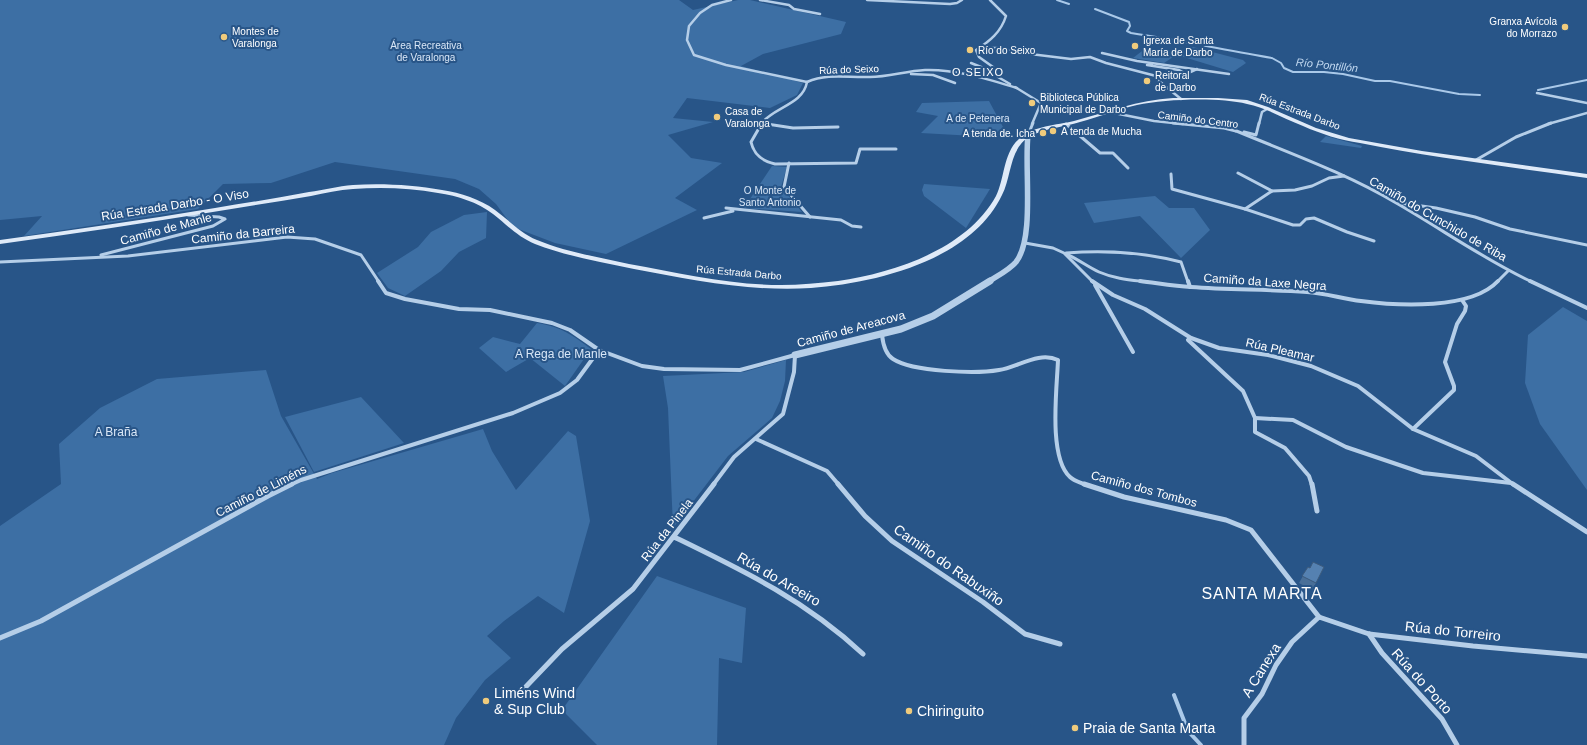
<svg xmlns="http://www.w3.org/2000/svg" width="1587" height="745" font-family="Arial,sans-serif">
	<style>
		.green { fill: #3d6fa4 }
		.lines { fill: none; stroke-linecap: round; stroke-linejoin: round }
		.stream-far1 { stroke: #aac9e9; stroke-width: 2 }
		.stream { stroke: #aac9e9; stroke-width: 4 }
		.minor-far3 { stroke: #b5cee8; stroke-width: 2.5 }
		.minor-far2 { stroke: #b5cee8; stroke-width: 3 }
		.minor-far1 { stroke: #b5cee8; stroke-width: 4 }
		.minor { stroke: #b5cee8; stroke-width: 5 }
		.tertiary-far1 { stroke: #b5cee8; stroke-width: 5.5 }
		.tertiary { stroke: #b5cee8; stroke-width: 7 }
		.secondary { fill: #dfeaf8; fill-rule: evenodd }
		.wall { fill: #496f98 }
		.building { fill: #5581b1; stroke: #3c5a7c }
		.poi-dot { fill: #f0cb7c; stroke: #285588; stroke-width: 1.5 }
		.labels { text-anchor: middle; stroke-width: 4; stroke-linejoin: round; paint-order: stroke }
		.far-poi-label { font-size: 10px; fill: #fff; stroke: #285588; text-anchor: start }
		.far-park-label { font-size: 10px; fill: #d9e7f7; stroke: #285588 }
		.far-street-label { font-size: 10px; fill: #fff; stroke: #285588 }
		.far-water-label { font-size: 11px; font-style: italic; fill: #c1d8f0; stroke: #285588 }
		.far-neighbourhood-label { font-size: 11px; letter-spacing: 1px; fill: #fff; stroke: #285588 }
		.street-label { font-size: 12px; fill: #fff; stroke: #285588 }
		.park-label { font-size: 12px; fill: #d9e7f7; stroke: #285588 }
		.near-street-label { font-size: 14px; fill: #fff; stroke: #285588 }
		.near-poi-label { font-size: 14px; fill: #fff; stroke: #285588; text-anchor: start }
		.near-neighbourhood-label { font-size: 16px; letter-spacing: 1px; fill: #fff; stroke: #285588 }
	</style>
	<rect width="100%" height="100%" fill="#285588"/>
	<g class="green">
		<path d="M0,0H679L693,10L738,0H750L846,22L841,34L763,54L741,66L803,83L797,95L770,108L687,98L673,118L713,122L668,135L691,158L722,163L675,198L697,210L606,254L555,243L513,227L496,204L479,189L455,179L335,162L271,183L223,184L198,209L24,236L42,216L0,220Z"/>
		<path d="M1193,47L1243,60L1246,63L1233,72L1177,55Z"/>
		<path d="M1146,48L1173,57L1164,63L1133,58Z"/>
		<path d="M989,101L1003,127L992,137L921,133L938,116L916,112L922,103Z"/>
		<path d="M1326,136L1362,146L1361,148L1320,142Z"/>
		<path d="M772,166L787,167L781,187L802,212L744,208Z"/>
		<path d="M924,184L990,189L966,228L924,196L922,190Z"/>
		<path d="M1155,196L1169,208H1194L1210,230L1181,258L1140,216L1094,223L1084,203Z"/>
		<path d="M487,212L486,238L459,252L441,271L405,296L388,288L377,273L418,247L431,232L464,215Z"/>
		<path d="M1563,307L1587,321V490L1540,424L1525,383L1528,335Z"/>
		<path d="M537,323C562,327 572,335 591,349L565,386L530,358L506,372L479,348L493,337L520,344Z"/>
		<path d="M786,360L785,381L780,401L772,418L728,456L673,528L668,408L663,376L744,372Z"/>
		<path d="M266,370L281,416L317,479L332,473L483,429L492,451L516,490L568,431L576,436L590,521L564,613L538,596L504,621L487,636L511,658L485,680L456,718L444,745H0V526L61,484L59,444L100,408L157,379Z"/>
		<path d="M361,397L404,443L314,472L285,417Z"/>
		<path d="M657,576L746,608L742,663L719,658L717,745H597L562,710Z"/>
	</g>
	<g class="lines">
		<g class="stream-far1">
			<path d="M1057,0L1069,4"/>
			<path d="M1095,9L1129,22L1130,26L1127,31L1131,33C1178,40 1225,50 1272,58L1281,63L1284,68L1293,72H1324L1343,74L1375,81H1390L1459,94L1480,95"/>
			<path d="M1538,90L1587,80"/>
		</g>
		<path class="stream" d="M1174,695L1188,731L1201,745"/>
		<g class="minor-far3">
			<path d="M731,0L712,5L700,13L689,26L687,40L694,55L726,65L807,82"/>
			<path d="M760,0L789,5L794,9L820,14"/>
			<path d="M867,0L950,4L957,3L962,0"/>
			<path d="M990,0L1006,16C1001,32 990,41 976,50L979,57L993,67L998,77L1010,84"/>
			<path d="M980,48H1002L1013,52L1071,59L1090,57L1106,63L1160,77L1186,74L1197,69"/>
			<path d="M1102,53L1137,61L1229,74"/>
			<path d="M971,63L996,73"/>
			<path d="M1152,64L1147,65L1179,70L1186,74"/>
			<path d="M911,74L933,75L955,83"/>
			<path d="M1160,77L1159,81L1181,99"/>
			<path d="M807,82C828,73 848,78 870,77C888,77 906,71 925,70C956,69 987,79 1017,88"/>
			<path d="M1015,87L1041,103L1032,124"/>
			<path d="M1537,93L1587,103"/>
			<path d="M1109,112L1154,121L1183,124"/>
			<path d="M761,123L767,124"/>
			<path d="M761,124C773,107 803,105 807,82"/>
			<path d="M1259,124L1262,112L1267,109"/>
			<path d="M1548,124L1587,113"/>
		</g>
		<g class="minor-far2">
			<path d="M761,123L793,128L838,127"/>
			<path d="M762,123L751,142C754,155 762,161 775,164L856,163L860,149H896"/>
			<path d="M1173,123L1224,128L1236,131"/>
			<path d="M1066,124L1100,153H1113L1128,168"/>
			<path d="M1234,130C1289,153 1346,173 1398,204C1443,230 1485,260 1532,282"/>
			<path d="M1244,132L1256,135L1259,123"/>
			<path d="M1028,135L1033,123"/>
			<path d="M1476,160L1516,137L1551,123"/>
			<path d="M789,163L784,187L810,217"/>
			<path d="M1238,173L1272,191"/>
			<path d="M1171,174L1172,189L1245,209L1272,191L1295,190L1312,186L1329,178L1344,176"/>
			<path d="M1400,203L1436,208L1475,217L1510,229L1587,245"/>
			<path d="M726,208L841,220L852,226L861,227"/>
			<path d="M1245,209L1293,225H1300L1306,219L1314,218L1347,232L1374,241"/>
			<path d="M704,218L733,211"/>
			<path d="M1025,243L1053,248L1064,253L1093,282"/>
			<path d="M1066,253C1105,250 1143,252 1181,262L1188,282"/>
			<path d="M1066,254C1078,259 1088,267 1099,272C1115,279 1132,280 1148,282"/>
			<path d="M101,255L213,226L225,219L219,217L188,215"/>
			<path d="M0,262L128,256L287,237L315,239L361,255L379,282"/>
			<path d="M1497,282L1508,271"/>
		</g>
		<g class="minor-far1">
			<path d="M378,281L386,293L405,299L459,309L490,310L552,323L570,330L599,350L642,366L664,369L740,370L795,355L794,372L783,414L734,457L713,485"/>
			<path d="M1092,281L1113,295L1145,309L1191,338L1219,348L1268,355L1311,366L1358,386L1413,429L1476,456L1514,485"/>
			<path d="M1140,281C1157,283 1174,286 1191,287C1230,290 1268,289 1307,292C1325,293 1343,299 1361,301C1398,306 1471,310 1498,281"/>
			<path d="M1188,281L1190,287"/>
			<path d="M1530,281L1587,308"/>
			<path d="M1095,285L1133,352"/>
			<path d="M882,335C883,344 885,354 893,359C913,372 976,374 999,370C1018,367 1039,351 1058,360C1057,388 1048,457 1070,477C1074,481 1082,483 1086,485"/>
			<path d="M1191,338L1188,340L1243,391L1255,418V432L1285,448L1309,476L1312,485"/>
			<path d="M1255,418L1293,420L1346,447L1423,473L1511,483"/>
			<path d="M1413,429L1454,390V386L1445,362L1457,324L1465,311L1466,306L1462,300"/>
			<path d="M756,439L827,471L839,485"/>
			<path d="M290,485L301,480L513,413L560,393L577,380L599,350"/>
		</g>
		<g class="minor">
			<path d="M838,484L865,516L892,541L983,602L1025,634L1060,644"/>
			<path d="M1084,484L1124,497L1226,520L1251,530L1319,617"/>
			<path d="M1312,484L1317,511"/>
			<path d="M1513,484L1587,532"/>
			<path d="M674,537C744,571 805,600 863,654"/>
			<path d="M1319,617L1369,634L1473,646L1587,656"/>
			<path d="M1369,634L1382,653L1442,719L1457,745"/>
			<path d="M0,638L41,621L268,496L292,484"/>
			<path d="M517,696L562,649L633,589L714,484"/>
			<path d="M1244,745V718L1262,694L1276,665L1292,642L1319,617"/>
		</g>
		<path class="tertiary-far1" d="M988,282C997,276 1009,270 1016,262C1035,238 1024,167 1028,135"/>
		<path class="tertiary" d="M795,355L901,329L933,316L990,281"/>
		<path class="secondary" d="M1173,98H1218L1247,100L1268,107L1316,128L1349,138L1422,151L1587,174V178C1511,167 1435,158 1360,143C1340,140 1321,134 1303,126C1284,119 1267,108 1247,104C1219,97 1166,99 1137,105C1118,109 1099,117 1080,122C1064,127 1046,128 1031,136C1009,147 1012,176 1002,195C971,260 877,283 811,288C752,292 692,280 634,269C601,262 566,256 535,244C518,237 507,225 493,214C477,202 458,196 438,193C411,188 381,187 353,189C339,190 325,193 311,196C281,201 250,206 219,211C146,223 73,234 0,244V240C72,230 143,220 215,208C246,203 278,198 309,192C324,190 338,186 353,185C382,183 414,185 442,190C461,193 480,199 495,210C509,220 520,233 537,240C566,252 598,257 629,264C679,273 730,285 781,285C800,285 819,283 838,281C894,273 967,249 996,196C1005,178 1003,152 1020,138C1033,126 1057,125 1074,121C1107,112 1138,100 1173,98Z"/>
	</g>
	<path class="wall" d="M1308,567L1310,568L1316,583L1312,590L1299,583Z"/>
	<path class="building" d="M1313,562L1324,567L1316,583L1302,576L1308,567L1310,568Z"/>
	<g class="poi-dot">
		<circle cx="1565" cy="27" r="4"/>
		<circle cx="224" cy="37" r="4"/>
		<circle cx="1135" cy="46" r="4"/>
		<circle cx="970" cy="50" r="4"/>
		<circle cx="1147" cy="81" r="4"/>
		<circle cx="1032" cy="103" r="4"/>
		<circle cx="717" cy="117" r="4"/>
		<circle cx="1053" cy="131" r="4"/>
		<circle cx="1043" cy="133" r="4"/>
		<circle cx="486" cy="701" r="4"/>
		<circle cx="909" cy="711" r="4"/>
		<circle cx="1075" cy="728" r="4"/>
	</g>
	<g class="labels">
		<g class="far-poi-label">
			<text x="1557" y="25" text-anchor="end">Granxa Avícola<tspan x="1557" dy="12">do Morrazo</tspan></text>
			<text x="232" y="35">Montes de<tspan x="232" dy="12">Varalonga</tspan></text>
			<text x="1143" y="44">Igrexa de Santa<tspan x="1143" dy="12">María de Darbo</tspan></text>
			<text x="978" y="54">Río do Seixo</text>
			<text x="1155" y="79">Reitoral<tspan x="1155" dy="12">de Darbo</tspan></text>
			<text x="1040" y="101">Biblioteca Pública<tspan x="1040" dy="12">Municipal de Darbo</tspan></text>
			<text x="725" y="115">Casa de<tspan x="725" dy="12">Varalonga</tspan></text>
			<text x="1061" y="135">A tenda de Mucha</text>
			<text x="1035" y="137" text-anchor="end">A tenda de. Icha</text>
		</g>
		<g class="far-park-label">
			<text x="426" y="49">Área Recreativa<tspan x="426" dy="12">de Varalonga</tspan></text>
			<text x="978" y="122">A de Petenera</text>
			<text x="770" y="194">O Monte de<tspan x="770" dy="12">Santo Antonio</tspan></text>
		</g>
		<g class="far-street-label">
			<text transform="translate(849 69) rotate(-2)" y="4">Rúa do Seixo</text>
			<text transform="translate(1300 111) rotate(21)" y="4">Rúa Estrada Darbo</text>
			<text transform="translate(1198 119) rotate(7)" y="4">Camiño do Centro</text>
			<text transform="translate(739 272) rotate(5)" y="4">Rúa Estrada Darbo</text>
		</g>
		<g class="far-water-label">
			<text transform="translate(1327 65) rotate(6)" y="4">Río Pontillón</text>
		</g>
		<g class="far-neighbourhood-label">
			<text x="978" y="76">O SEIXO</text>
		</g>
		<g class="street-label">
			<text transform="translate(175 205) rotate(-9)" y="4">Rúa Estrada Darbo - O Viso</text>
			<text transform="translate(1438 219) rotate(30)" y="4">Camiño do Cunchido de Riba</text>
			<text transform="translate(166 229) rotate(-15)" y="4">Camiño de Manle</text>
			<text transform="translate(243 234) rotate(-6)" y="4">Camiño da Barreira</text>
			<text transform="translate(1265 282) rotate(4)" y="4">Camiño da Laxe Negra</text>
			<text transform="translate(851 329) rotate(-15)" y="4">Camiño de Areacova</text>
			<text transform="translate(1280 350) rotate(13)" y="4">Rúa Pleamar</text>
			<text transform="translate(1144 489) rotate(15)" y="4">Camiño dos Tombos</text>
			<text transform="translate(261 491) rotate(-27)" y="4">Camiño de Liméns</text>
			<text transform="translate(667 530) rotate(-52)" y="4">Rúa da Pinela</text>
		</g>
		<g class="park-label">
			<text x="561" y="358">A Rega de Manle</text>
			<text x="116" y="436">A Braña</text>
		</g>
		<g class="near-street-label">
			<text transform="translate(949 565) rotate(35)" y="5">Camiño do Rabuxiño</text>
			<text transform="translate(779 579) rotate(30)" y="5">Rúa do Areeiro</text>
			<text transform="translate(1453 631) rotate(6)" y="5">Rúa do Torreiro</text>
			<text transform="translate(1261 670) rotate(-58)" y="5">A Canexa</text>
			<text transform="translate(1422 681) rotate(48)" y="5">Rúa do Porto</text>
		</g>
		<g class="near-poi-label">
			<text x="494" y="698">Liméns Wind<tspan x="494" dy="16">&amp; Sup Club</tspan></text>
			<text x="917" y="716">Chiringuito</text>
			<text x="1083" y="733">Praia de Santa Marta</text>
		</g>
		<g class="near-neighbourhood-label">
			<text x="1262" y="599">SANTA MARTA</text>
		</g>
	</g>
</svg>
